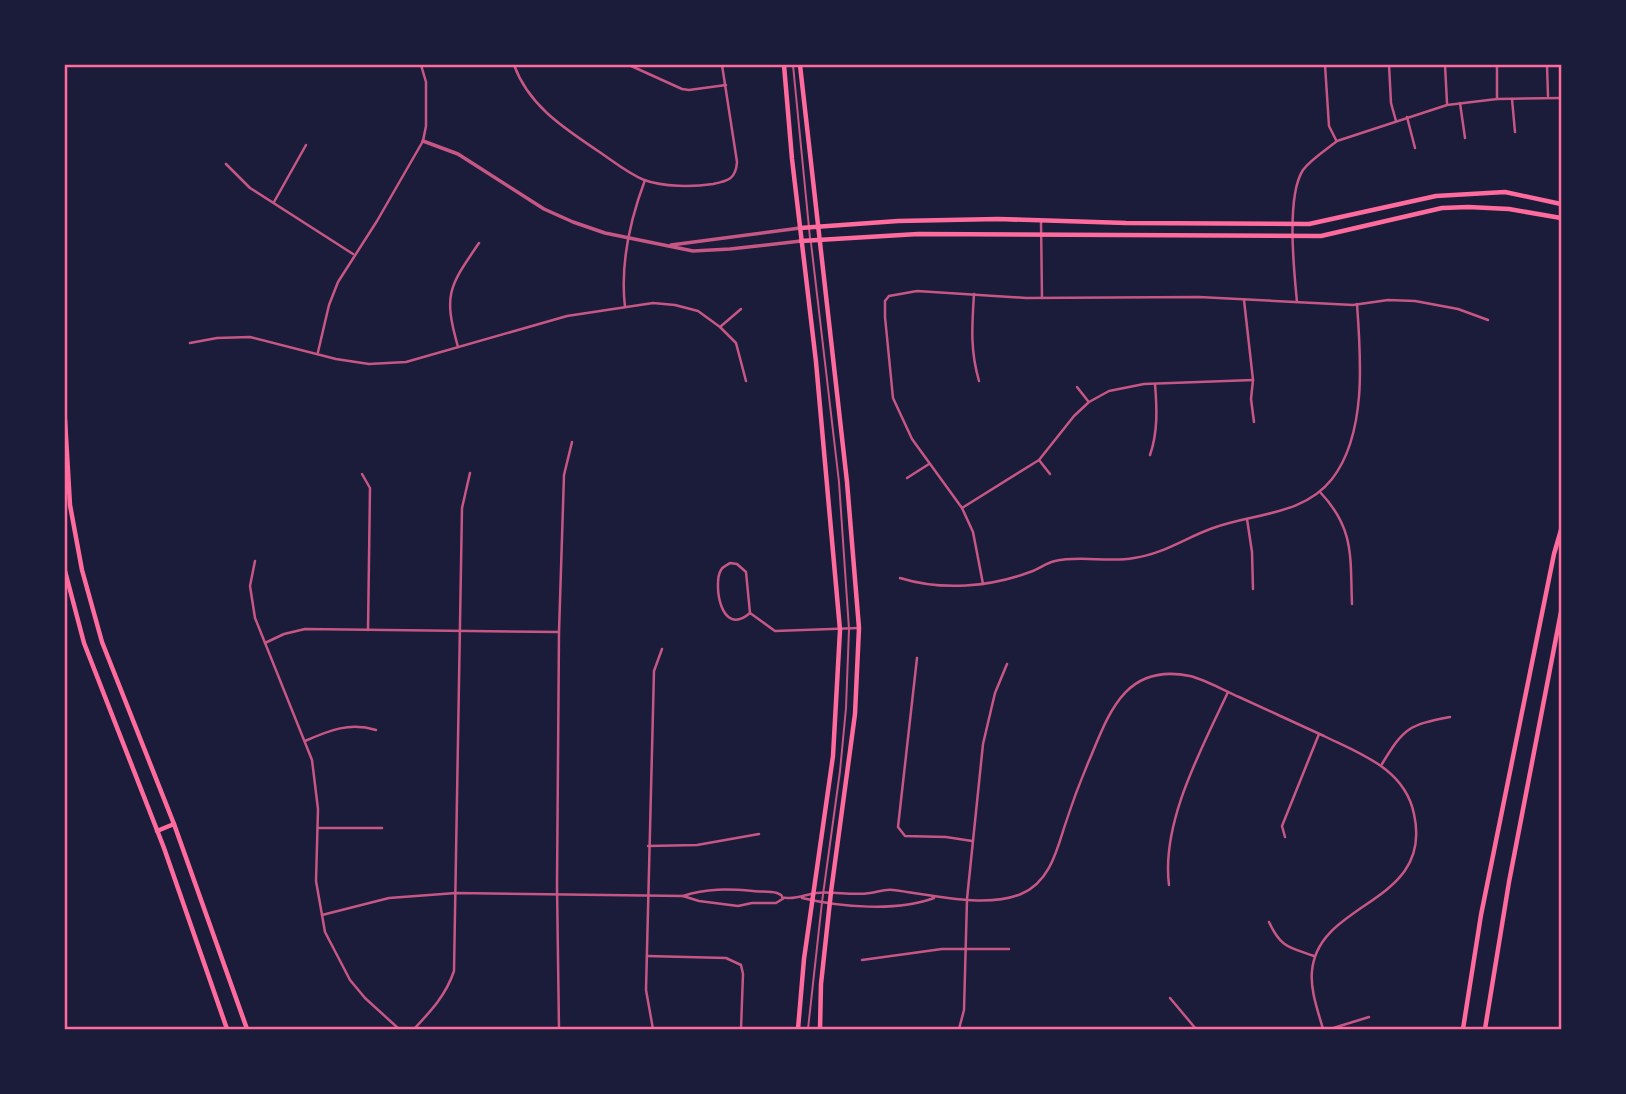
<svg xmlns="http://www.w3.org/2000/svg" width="1626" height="1094" font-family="Commissioner,sans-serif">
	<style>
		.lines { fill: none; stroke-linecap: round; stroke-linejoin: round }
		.service { stroke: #c65784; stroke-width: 2 }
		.minor { stroke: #c65784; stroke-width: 2.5 }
		.tertiary { stroke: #c65784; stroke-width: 3.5 }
		.secondary { stroke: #ff6b9d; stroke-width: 4.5 }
		.primary { stroke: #ff6b9d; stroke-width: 4.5 }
		.neatline { fill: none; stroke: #ff6b9d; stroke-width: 2.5 }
	</style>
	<rect width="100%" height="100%" fill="#1b1b3a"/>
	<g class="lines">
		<g class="service">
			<path d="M793,65L810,238"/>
			<path d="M808,1029L822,902L840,771L846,708L849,629L839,482L811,243"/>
		</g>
		<g class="minor">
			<path d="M514,65C529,106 564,128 598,151C613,161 627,173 644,180C664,187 692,187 713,184C728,181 736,179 737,162L722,65"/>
			<path d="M629,65L682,89L689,90L726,85"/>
			<path d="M1325,65L1329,126L1336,140"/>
			<path d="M1389,65L1391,103L1396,121"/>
			<path d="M1445,65L1447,103"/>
			<path d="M1497,65V99"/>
			<path d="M1547,65L1548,96"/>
			<path d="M1512,99L1515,132"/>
			<path d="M1460,103L1465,138"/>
			<path d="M1407,117L1415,148"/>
			<path d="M226,164L250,188L353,254"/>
			<path d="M274,202L306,145"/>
			<path d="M1041,221L1042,298"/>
			<path d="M974,294C972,326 970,350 979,381"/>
			<path d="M1244,300L1253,380L1251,399L1254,422"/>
			<path d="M1297,302C1294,271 1286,196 1303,170C1311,159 1326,150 1337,141L1447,105L1497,99L1561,98"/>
			<path d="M625,307C620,264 630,220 645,180"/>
			<path d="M720,327L741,309"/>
			<path d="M190,343L217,338L250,337L336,359L369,364L406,362L567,316L653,303L675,305L698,311L720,327L736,343L746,381"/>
			<path d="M458,347C443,294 449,287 479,243"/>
			<path d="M318,352L329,305L338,282L377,221L423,141L426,126V82L421,65"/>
			<path d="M1077,387L1088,401"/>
			<path d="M1150,455C1158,432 1157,408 1155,384"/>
			<path d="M1039,460L1050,474"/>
			<path d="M362,474L370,488L368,630"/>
			<path d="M907,478L929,464"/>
			<path d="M1320,492C1355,529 1350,557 1352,604"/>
			<path d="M962,508L1039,460L1074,416L1089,402L1109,391L1144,384L1253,380"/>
			<path d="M1247,519L1252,552L1253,589"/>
			<path d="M255,561L250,586L255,618L312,760L318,809L316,881L325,932L350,980L365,998L399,1029"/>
			<path d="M730,563L737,564L746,572L750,613C720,639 713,582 721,570C723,566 726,566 730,563Z"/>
			<path d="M900,578C942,591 990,587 1030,572C1039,569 1046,563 1055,561C1080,555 1109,563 1134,558C1163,554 1185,538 1213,528C1253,513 1303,516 1332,479C1367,434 1361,358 1357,304"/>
			<path d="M983,584L973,532L962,508L912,439L893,398L885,317V301L889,296L917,291L1026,298L1199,297L1353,305L1388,300L1415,301L1458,309L1488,320"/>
			<path d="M750,613L775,631L859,628"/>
			<path d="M265,643L284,634L305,629L559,632"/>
			<path d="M917,658L898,827L905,836L946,837L972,841"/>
			<path d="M305,741C330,730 350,722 376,730"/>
			<path d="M1382,764C1404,728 1408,725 1450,717"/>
			<path d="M318,828H382"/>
			<path d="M1285,837L1282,826L1319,734"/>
			<path d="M648,846L697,845L759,834"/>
			<path d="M1169,885C1161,822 1202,748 1228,692"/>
			<path d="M683,896C707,888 729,889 753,891C760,892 770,891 777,893C787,897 777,897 787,898C798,899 807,894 816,893C834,891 852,896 870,893C878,892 884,889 893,890C928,894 986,909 1021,894C1048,883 1056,854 1064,828C1072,803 1081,779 1091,756C1110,710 1127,663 1190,676C1206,680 1223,690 1239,697C1267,710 1296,723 1324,736C1361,754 1405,769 1414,814C1434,905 1318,900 1312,971C1310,990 1318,1011 1323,1029"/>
			<path d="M802,898C840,907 897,912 934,898"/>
			<path d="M322,915L389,898L456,893L683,896L699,901L738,906L752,903H776L784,898"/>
			<path d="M1269,922C1281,948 1289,947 1314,956"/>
			<path d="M647,956L726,958L741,965L743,974L741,1029"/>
			<path d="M862,960L942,949H1009"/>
			<path d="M1170,998L1196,1029"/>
			<path d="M414,1029C431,1011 446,995 454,971L462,508L470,473"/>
			<path d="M559,1029L557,886L559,632L564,475L572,442"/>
			<path d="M653,1029L646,990L654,671L662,649"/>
			<path d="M959,1029L964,1010L967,899L983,744L995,693L1007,664"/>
			<path d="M1330,1029L1369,1017"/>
		</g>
		<g class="tertiary">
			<path d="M423,141L458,154L544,209L573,222L605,233L693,251L730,249L801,241"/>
			<path d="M671,245L800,228"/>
		</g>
		<g class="secondary">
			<path d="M784,65L792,159L816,362L840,630L833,756L804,959L798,1029"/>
			<path d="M800,65L847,482L859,628L855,714L831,892L821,984L820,1029"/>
			<path d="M800,228L898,221L998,219L1126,223L1309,224L1436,196L1505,192L1561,204"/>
			<path d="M801,241L918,234L1321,236L1442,208L1468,207L1509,209L1561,218"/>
		</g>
		<g class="primary">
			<path d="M65,420L70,505L82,570L102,642L174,824L247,1029"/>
			<path d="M65,571L84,643L164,848L227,1029"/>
			<path d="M157,831L174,824"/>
			<path d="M1463,1029L1481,915L1554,554L1561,530"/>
			<path d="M1485,1029L1509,882L1561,612"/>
		</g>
	</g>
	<rect width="1626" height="1094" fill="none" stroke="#1b1b3a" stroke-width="133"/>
	<rect x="66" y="66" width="1494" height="962" class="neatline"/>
</svg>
